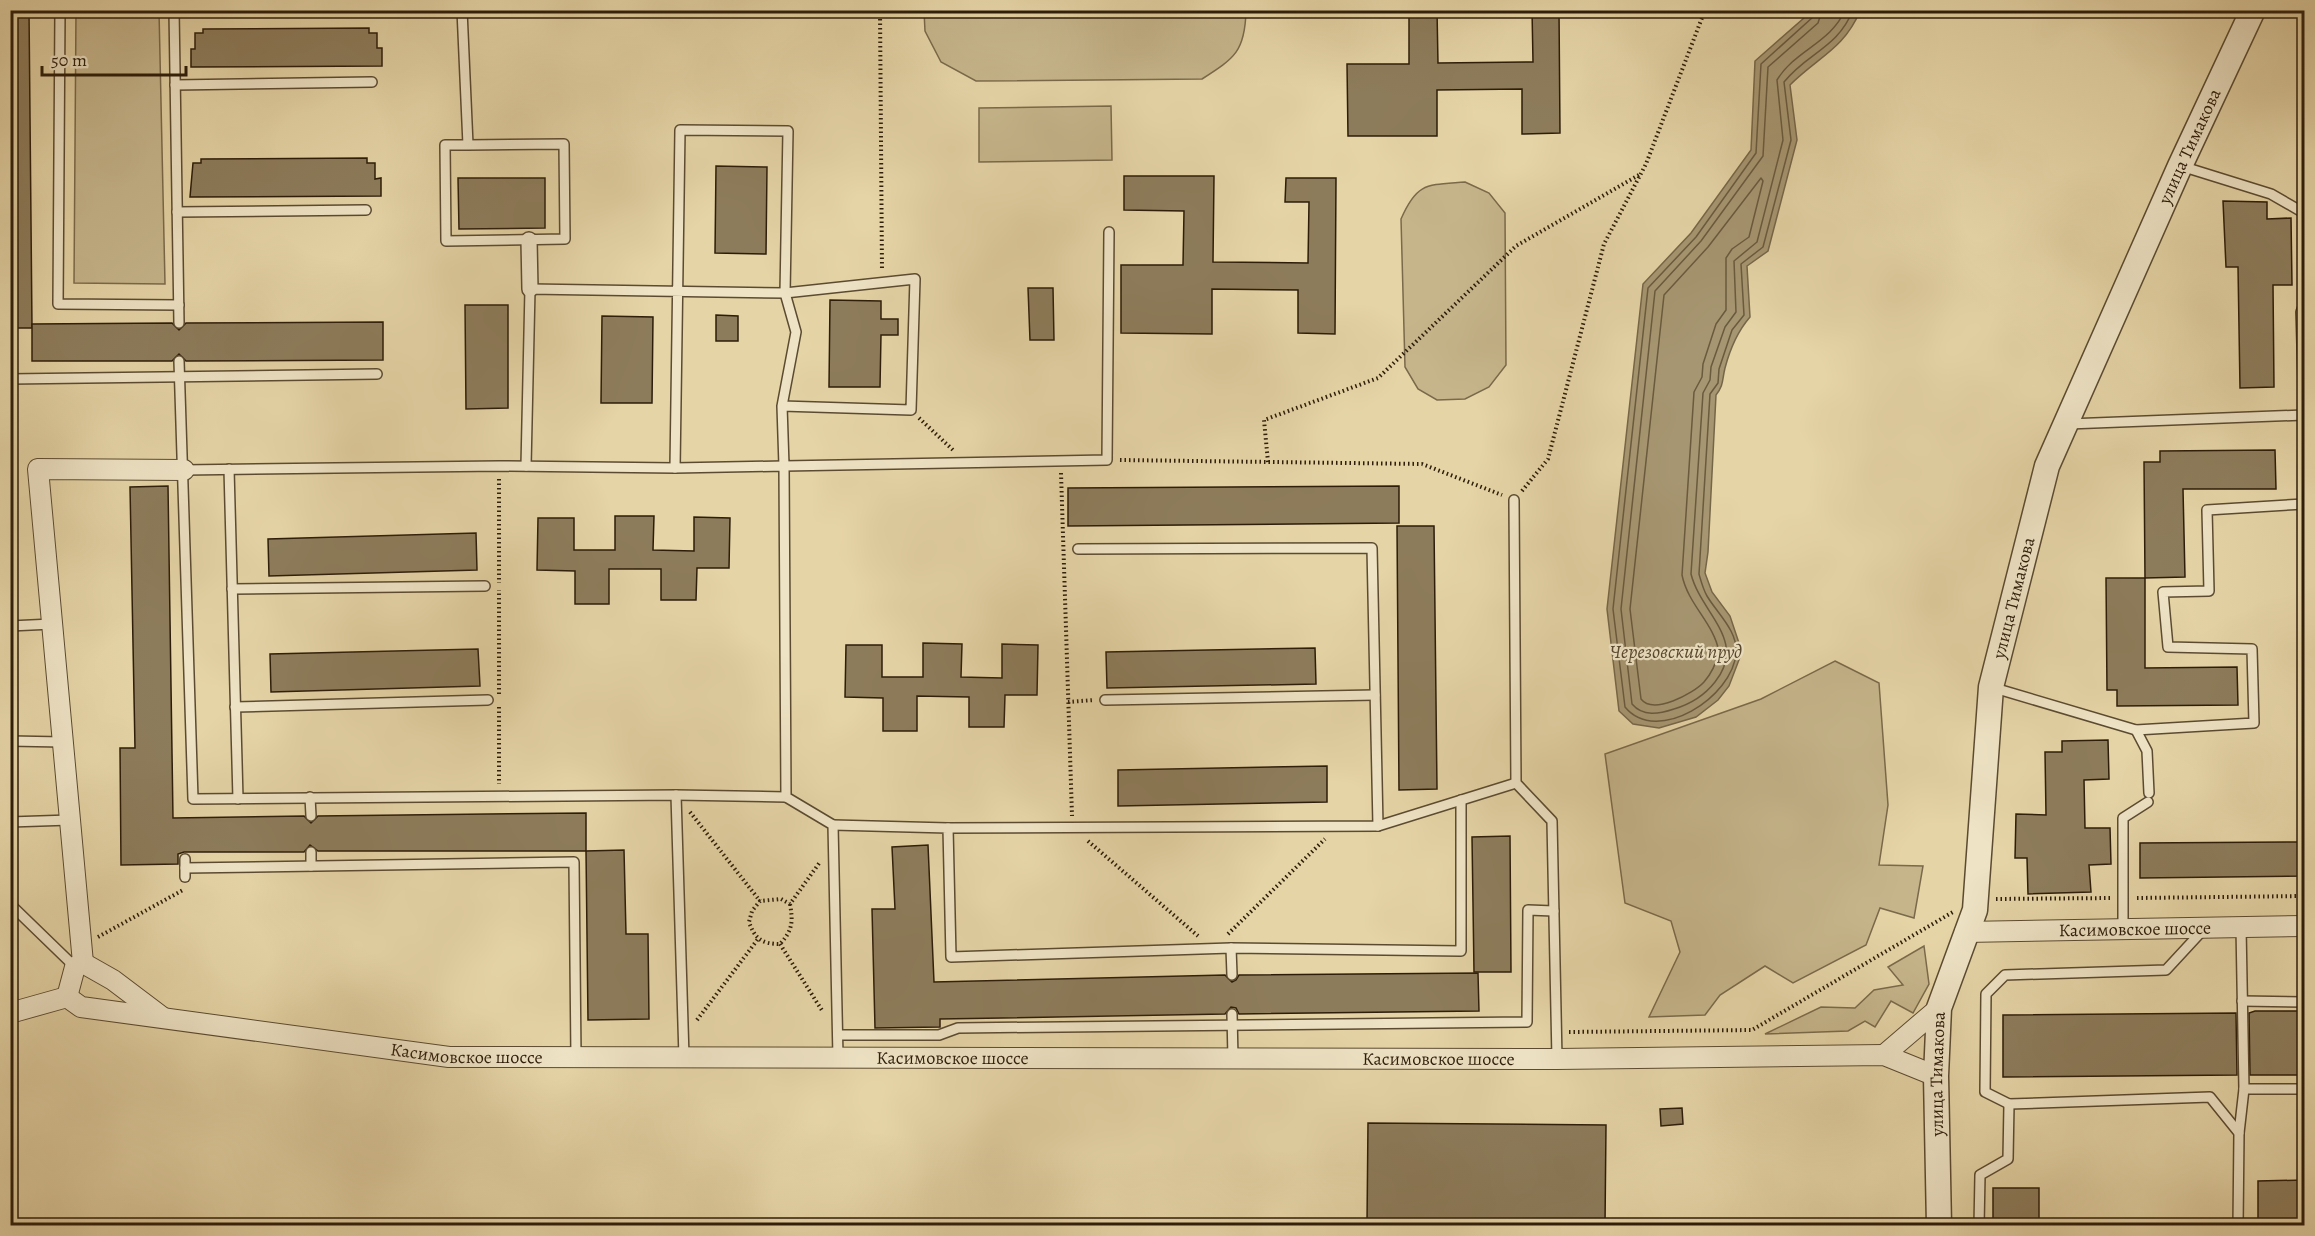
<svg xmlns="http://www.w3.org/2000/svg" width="2315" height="1236" font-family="Alegreya,serif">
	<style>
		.green { fill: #c6b58b; stroke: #7a694a; stroke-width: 1.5 }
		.water { fill: #a69671; stroke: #766648; stroke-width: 1.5 }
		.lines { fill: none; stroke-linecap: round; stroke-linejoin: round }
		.shore { stroke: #6a5a3e; stroke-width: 1.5 }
		.building { fill: #8d7c5b; stroke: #2d1d0a; stroke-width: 1.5 }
		.service-casing { stroke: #5b4b31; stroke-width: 12 }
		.pedestrian-casing { stroke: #5b4b31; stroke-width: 18 }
		.minor-casing { stroke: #5b4b31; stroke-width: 22 }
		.tertiary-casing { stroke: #5b4b31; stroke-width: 27 }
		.path { stroke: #2d1d0a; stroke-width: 4; stroke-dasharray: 1.5 3; stroke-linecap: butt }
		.service { stroke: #eee3c5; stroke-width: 9 }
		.pedestrian { stroke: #eee3c5; stroke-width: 15 }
		.minor { stroke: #eee3c5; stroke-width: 20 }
		.tertiary { stroke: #eee3c5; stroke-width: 24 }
		.labels { text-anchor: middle; stroke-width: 4.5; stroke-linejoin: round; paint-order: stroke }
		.street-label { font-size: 18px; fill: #2d1d0a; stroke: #eee3c5 }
		.water-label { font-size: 20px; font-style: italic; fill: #57472e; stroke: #eee3c5 }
	</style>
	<rect width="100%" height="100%" fill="#e5d4a6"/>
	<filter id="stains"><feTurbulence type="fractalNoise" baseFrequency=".00333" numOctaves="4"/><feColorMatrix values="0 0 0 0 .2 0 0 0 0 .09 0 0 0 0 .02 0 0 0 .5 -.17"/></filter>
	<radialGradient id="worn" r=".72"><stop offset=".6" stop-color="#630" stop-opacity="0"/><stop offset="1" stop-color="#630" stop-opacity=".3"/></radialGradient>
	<g class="green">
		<path d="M76,11H159L165,284L74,283Z"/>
		<path d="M924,11H1246C1245,51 1235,58 1202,79L976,81L941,62L925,31Z"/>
		<path d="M1111,106L1112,160L979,162V108Z"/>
		<path d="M1465,182L1489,193L1505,213L1506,365L1489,387L1465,399L1437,400L1418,389L1405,367L1401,219C1417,182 1427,185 1465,182Z"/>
		<path d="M1835,661L1879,683L1888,805L1879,865L1923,866L1914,918L1880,908L1866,945L1793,983L1765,966L1720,995L1705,1015L1649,1017L1680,952L1671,921L1625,903L1605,754L1761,699Z"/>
		<path d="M1924,946L1929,984L1913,1013L1891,1001L1875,1027L1865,1021L1848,1031L1765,1034L1821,1007L1855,1008L1874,990L1903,985L1888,967Z"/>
	</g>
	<path class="water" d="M1812,11H1860C1844,49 1818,57 1790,85L1797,140L1768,251L1747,266L1750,317C1737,332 1730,349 1725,368C1722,380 1724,385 1716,395L1708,552L1705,573L1712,592L1730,616L1742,652L1729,686L1718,700L1696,717L1659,728L1633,724L1619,711L1607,609L1643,284L1691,233L1751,150L1755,61Z"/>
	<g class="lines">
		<g class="shore">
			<path d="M1815,10L1813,17L1761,64L1756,153L1696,237L1648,288L1613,609L1625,707C1657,746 1733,697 1736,653C1738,631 1717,613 1707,596C1703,589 1701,581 1699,574L1710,394L1718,383L1719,369L1732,330L1744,315L1741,264L1763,247L1791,140L1784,82C1808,52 1837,49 1853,10"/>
			<path d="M1822,10L1818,23L1768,67L1763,156L1701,241L1655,291L1621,609L1632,704C1643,717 1659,714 1674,709C1691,704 1704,696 1715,682C1748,640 1701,614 1691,574L1703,393L1710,380L1711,367L1725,327L1736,312L1734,261L1757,242L1783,140L1777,80C1795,50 1831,43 1845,10"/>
			<path d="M1761,178L1763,181L1749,237L1732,249L1726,258V310L1716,324L1703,364L1702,377L1694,392L1682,575C1688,605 1714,623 1719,652C1716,664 1712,673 1704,682C1693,694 1653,715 1641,699L1630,609L1664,295L1708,247Z"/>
		</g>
	</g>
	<g class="building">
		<path d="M10,10H29L32,328H10Z"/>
		<path d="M1409,10H1437L1438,63L1533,62L1532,10H1559L1560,133L1522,134V89L1437,90V136H1348L1347,64H1409Z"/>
		<path d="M369,28V33H377V48H382V66L191,67V49H195V33H203V29Z"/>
		<path d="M367,158V163H375V179L381,178V196L190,197L193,163H201V159Z"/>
		<path d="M716,166L767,167L766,254L715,253Z"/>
		<path d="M1124,176H1214L1213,262L1308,263L1309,202H1285L1286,178H1336L1335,334L1298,333V290L1212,289V334L1121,333V265H1183L1184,211L1124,210Z"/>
		<path d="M458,178H545V228L459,229Z"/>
		<path d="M2223,201L2267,202V219L2291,218L2292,285H2273L2274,387L2240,388L2238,267H2226Z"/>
		<path d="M1028,288H1053L1054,340H1030Z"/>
		<path d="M830,300L881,301V319H898V335H881L880,387H829Z"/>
		<path d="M465,305H508V408L466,409Z"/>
		<path d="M716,315L738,316V341H716Z"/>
		<path d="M602,316L653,317L652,403H601Z"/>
		<path d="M383,322V360L186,361L179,354L172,361H32V324L172,323L179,330L186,323Z"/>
		<path d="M2275,450L2276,489H2183L2185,577L2145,578L2144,462H2160V451Z"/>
		<path d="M168,486L173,818L304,816L311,823L318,816L586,813V851H318L310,845L304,852H184L178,854V864L121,865L120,748H135L130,487Z"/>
		<path d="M1399,486V523L1068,526V488Z"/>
		<path d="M615,516H654L653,550L694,551V517L730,518L729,568H697L696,600H661V569H609V604H575V571L537,570L538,518H574V550H615Z"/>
		<path d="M1397,526H1434L1437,789L1399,790Z"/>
		<path d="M476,533L477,570L269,576L268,539Z"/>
		<path d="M2106,578H2145V668L2237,667L2238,705L2117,706V690H2107Z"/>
		<path d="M923,643L962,644L961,677L1002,678V644L1038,645L1037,695H1005L1004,727H969V697L917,696V731H883V698L845,697L846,645H882V677H923Z"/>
		<path d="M1315,648L1316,684L1107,688L1106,652Z"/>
		<path d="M478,649L480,686L271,692L270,654Z"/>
		<path d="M2108,740L2109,779L2084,780L2085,828H2110L2111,864L2089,865L2091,892L2028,894L2027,858H2015L2016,814L2046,815L2045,752H2062V741Z"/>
		<path d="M1327,766V802L1118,806V770Z"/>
		<path d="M1510,836L1511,972H1474L1472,837Z"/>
		<path d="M2304,842V876L2140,878V843Z"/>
		<path d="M928,845L934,982L1225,975L1232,982L1236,980L1239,975L1478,973L1479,1011L1239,1014L1236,1008L1231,1007L1225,1014L940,1019V1027L875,1028L872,909H895L892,847Z"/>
		<path d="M624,850L626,934H648L649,1019L588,1020L586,851Z"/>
		<path d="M2255,1011H2304V1075H2250L2249,1013Z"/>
		<path d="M2236,1013L2237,1075L2003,1077V1015Z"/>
		<path d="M1682,1108L1683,1124L1661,1126L1660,1109Z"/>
		<path d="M1368,1123L1606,1125L1605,1225L1367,1223Z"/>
		<path d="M2304,1180V1226H2258V1181Z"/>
		<rect x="1993" y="1188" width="46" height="38"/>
	</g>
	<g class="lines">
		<defs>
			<g id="service">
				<path d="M60,10L58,304L179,305"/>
				<path d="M174,10L179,323"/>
				<path d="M462,10L468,145L564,144L565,239L446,241L445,145H468"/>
				<path d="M175,85L372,82"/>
				<path d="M2181,166L2271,194L2304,213"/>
				<path d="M177,212L366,210"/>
				<path d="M2304,304L2301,312L2304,409"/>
				<path d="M179,361L193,799L676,795L684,1057"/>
				<path d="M10,379L377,374"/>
				<path d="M782,406L796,332L785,293L915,279L911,410L782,406L784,466L1107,460L1109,232"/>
				<path d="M2068,424L2304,415"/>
				<path d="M526,466L530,289L785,293L788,131L680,130L675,468L784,466L786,797L833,825L838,1057"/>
				<path d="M229,469L238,799"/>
				<path d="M184,470L499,466L675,468"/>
				<path d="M1514,500L1516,783L1552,821L1557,1059"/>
				<path d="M1078,549L1372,548L1378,826"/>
				<path d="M232,589L485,586"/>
				<path d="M10,626L52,624"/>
				<path d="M1991,687L2136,730L2254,723L2252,649L2168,647L2163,592L2209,591L2207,510L2304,504"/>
				<path d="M1105,700L1375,695"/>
				<path d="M235,707L488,700"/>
				<path d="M2136,730L2147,751L2149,793"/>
				<path d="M10,741L63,742"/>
				<path d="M676,795L786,797"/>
				<path d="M310,797L311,816"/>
				<path d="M10,822L70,820"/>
				<path d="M833,825L948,828L951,957L1231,948L1461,951V800"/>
				<path d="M948,828L1378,826L1516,783"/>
				<path d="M311,852V866"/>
				<path d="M185,859V877"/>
				<path d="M185,868L574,862L576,1057"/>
				<path d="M10,904L75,967"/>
				<path d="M2241,927L2244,1089H2304"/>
				<path d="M2123,930V818L2148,802"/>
				<path d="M2203,930L2166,970L2005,975L1986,994L1985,1092L2009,1104L2210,1097L2239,1133L2238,1226"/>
				<path d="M1231,948L1232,975"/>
				<path d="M2242,1001L2304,1002"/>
				<path d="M1232,1014L1233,1058"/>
				<path d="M838,1035H939L958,1028L1527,1022L1528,910L1554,911"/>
				<path d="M2239,1133L2244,1089"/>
				<path d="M1979,1226L1980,1175L2008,1159L2009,1104"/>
			</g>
			<path id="pedestrian" d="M529,240L530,289"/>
			<g id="minor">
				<path id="s1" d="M1965,932L2304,926"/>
				<path d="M83,963L38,469L184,470"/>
				<path d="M83,963L113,980L162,1017"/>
				<path id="s2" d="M67,997L81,1007L449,1057L1557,1059L1884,1055L1936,1076"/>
				<path d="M67,997L75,967L83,963"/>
				<path d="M10,1013L67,997"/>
				<path d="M1884,1055L1939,1008"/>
			</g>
			<g id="tertiary">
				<path id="s3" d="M1939,1226L1936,1076L1939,1008L1975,910L1991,687L2047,466L2180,166L2253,10"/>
			</g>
		</defs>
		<use href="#service" class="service-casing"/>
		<use href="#pedestrian" class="pedestrian-casing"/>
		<use href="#minor" class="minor-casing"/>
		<use href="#tertiary" class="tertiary-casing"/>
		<g class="path">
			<path d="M880,10L882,271"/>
			<path d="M919,418L953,450"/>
			<path d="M1120,460L1422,464L1502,495"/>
			<path d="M1268,462L1264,420L1378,378L1516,246L1639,175"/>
			<path d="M1061,473L1072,816"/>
			<path d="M499,479V583"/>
			<path d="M1522,491L1548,459L1604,244L1646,164L1705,10"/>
			<path d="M499,694V590"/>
			<path d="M1068,702L1094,700"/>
			<path d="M499,707V784"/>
			<path d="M690,812L760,901"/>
			<path d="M1088,841L1198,936"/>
			<path d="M2137,898L2304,896"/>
			<path d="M1996,899L2111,898"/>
			<path d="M790,904C793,921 793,930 780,944C762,944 755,939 749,922L752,911L760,901L781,899L790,904L820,862"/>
			<path d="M1228,934L1325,839"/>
			<path d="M98,937L183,890"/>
			<path d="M780,944L823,1012"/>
			<path d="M697,1020L758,939"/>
			<path d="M1569,1032L1752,1030L1953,912"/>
		</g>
		<use href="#service" class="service"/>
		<use href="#pedestrian" class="pedestrian"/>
		<use href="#minor" class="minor"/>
		<use href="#tertiary" class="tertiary"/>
	</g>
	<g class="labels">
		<g class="street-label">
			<text dy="6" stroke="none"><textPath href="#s3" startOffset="1124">улица Тимакова</textPath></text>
			<text dy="6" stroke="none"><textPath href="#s3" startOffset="638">улица Тимакова</textPath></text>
			<text dy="6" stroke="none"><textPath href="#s1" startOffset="170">Касимовское шоссе</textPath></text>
			<text dy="6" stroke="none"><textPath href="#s2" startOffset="406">Касимовское шоссе</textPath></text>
			<text dy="6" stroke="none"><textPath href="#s2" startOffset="892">Касимовское шоссе</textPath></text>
			<text dy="6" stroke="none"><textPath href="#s2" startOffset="1378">Касимовское шоссе</textPath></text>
			<text dy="6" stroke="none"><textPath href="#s3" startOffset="152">улица Тимакова</textPath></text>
		</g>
		<g class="water-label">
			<text x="1676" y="658">Черезовский пруд</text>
		</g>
	</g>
	<rect width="2315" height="1236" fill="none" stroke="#e5d4a6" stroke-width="36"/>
	<rect x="12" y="12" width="2291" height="1212" fill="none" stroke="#2d1d0a" stroke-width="3"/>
	<rect x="18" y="18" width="2279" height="1200" fill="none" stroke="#2d1d0a" stroke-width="1.5"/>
	<path d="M42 66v9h144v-9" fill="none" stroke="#2d1d0a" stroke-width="3"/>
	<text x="51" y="66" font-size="18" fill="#2d1d0a" stroke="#eee3c5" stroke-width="4.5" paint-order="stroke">50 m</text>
	<rect width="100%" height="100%" filter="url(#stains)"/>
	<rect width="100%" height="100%" fill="url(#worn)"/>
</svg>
